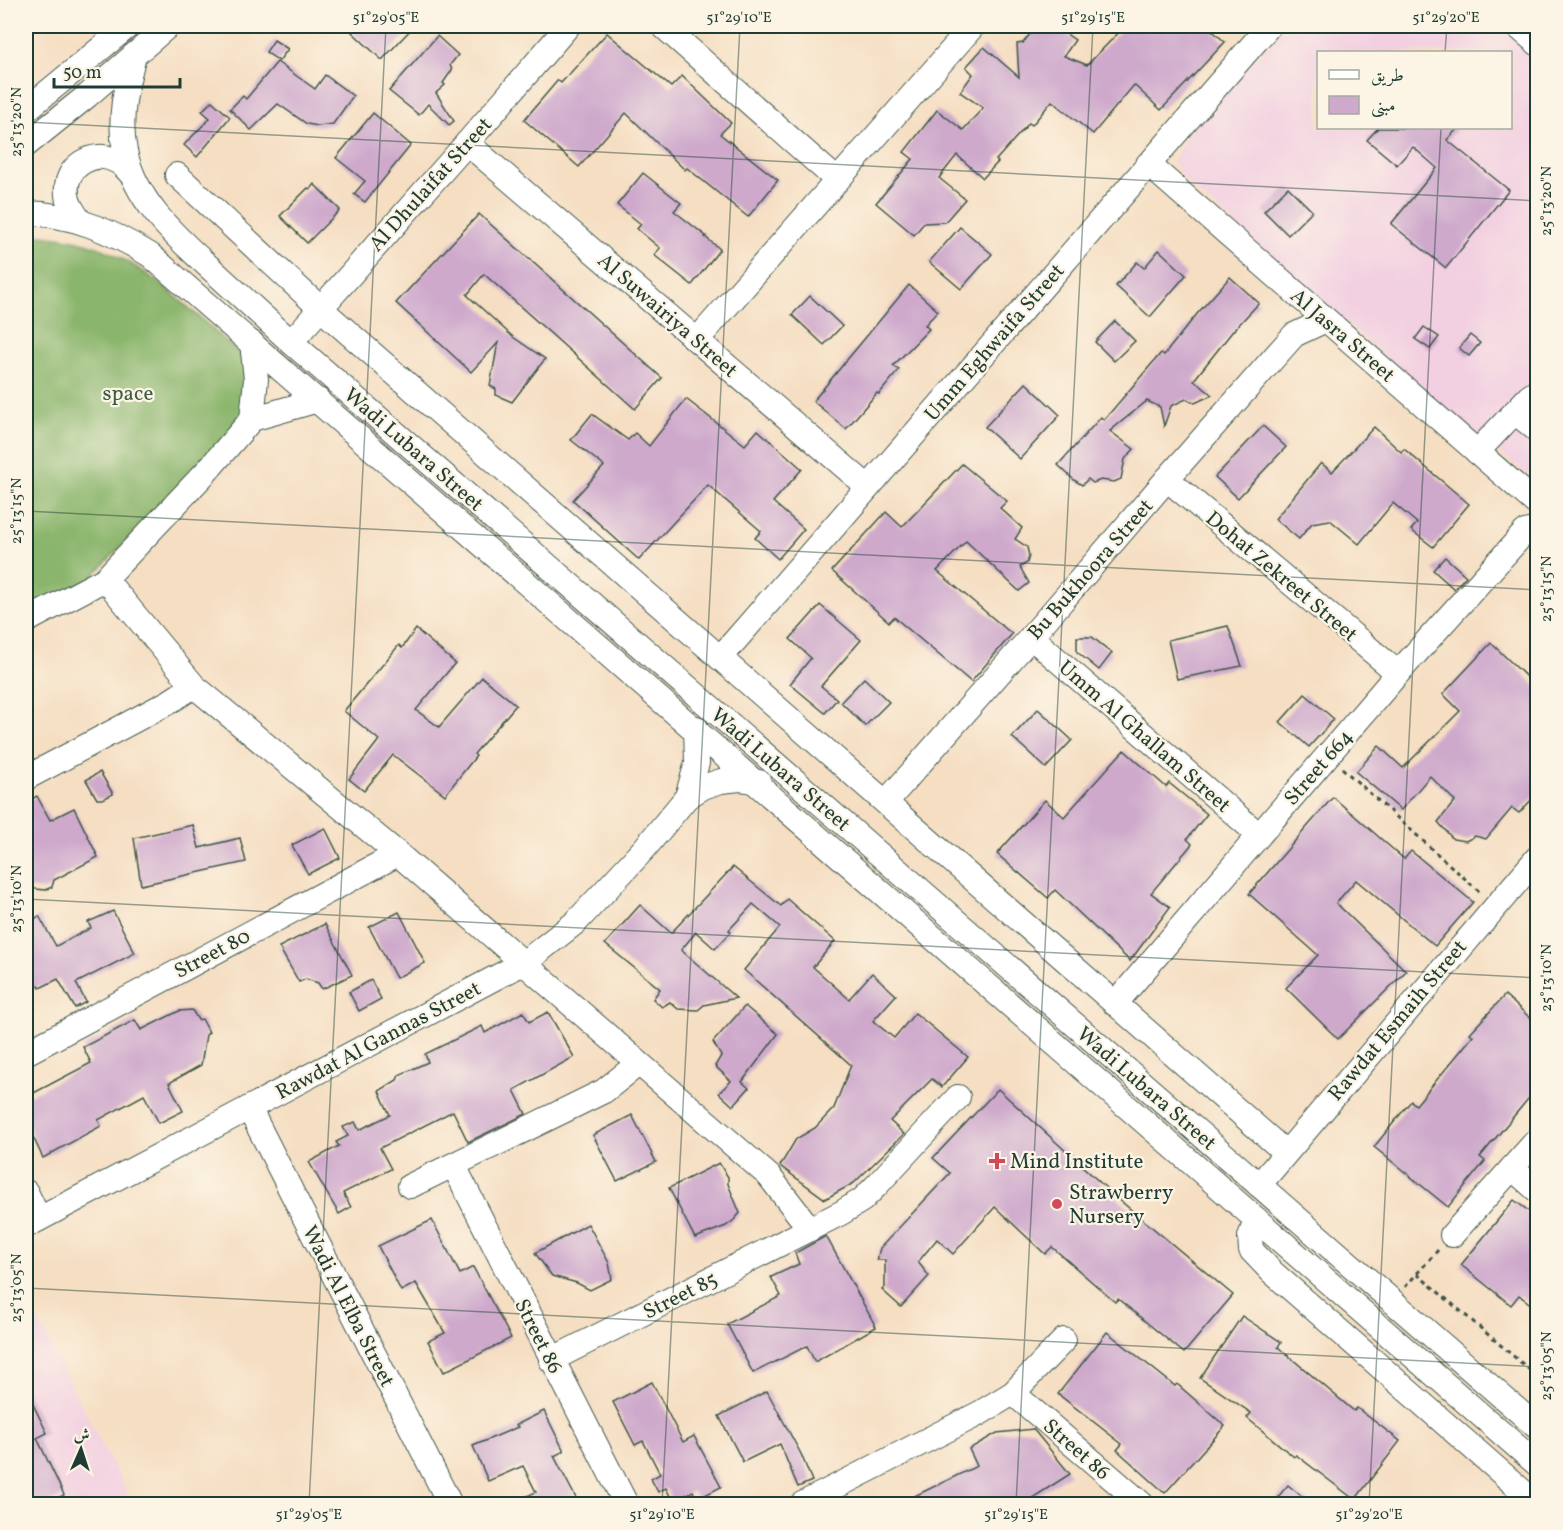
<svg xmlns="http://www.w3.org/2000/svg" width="1563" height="1530" font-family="Vollkorn,Amiri,serif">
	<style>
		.built { fill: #f2cfe1; fill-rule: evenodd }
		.forest { fill: #8ab56c; stroke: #547950; stroke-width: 1.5 }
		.building { fill: #cea9cc }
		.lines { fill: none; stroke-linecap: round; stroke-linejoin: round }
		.minor-casing { stroke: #3f5549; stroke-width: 26 }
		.path { stroke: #3f5549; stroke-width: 3; stroke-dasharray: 4.5 4.5; stroke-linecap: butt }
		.minor { stroke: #fff; stroke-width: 24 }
		.ticks { fill: none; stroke: #1f3d34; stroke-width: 1.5; stroke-opacity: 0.45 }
		.poi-dot { fill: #d1495b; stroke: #fcf5e5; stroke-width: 2 }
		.labels { text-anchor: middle; stroke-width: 4.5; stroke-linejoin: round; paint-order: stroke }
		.street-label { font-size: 21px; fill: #1f3d34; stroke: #fcf5e5 }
		.park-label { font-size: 21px; fill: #3b5b43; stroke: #fcf5e5 }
		.poi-label { font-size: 21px; fill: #1f3d34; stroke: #fcf5e5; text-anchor: start }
		.neatline { fill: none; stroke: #1f3d34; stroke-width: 2 }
		.ticks-label { font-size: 15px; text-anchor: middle; fill: #1f3d34 }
	</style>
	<rect width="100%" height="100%" fill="#fcf5e5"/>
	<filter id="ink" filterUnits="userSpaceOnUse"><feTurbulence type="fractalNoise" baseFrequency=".0167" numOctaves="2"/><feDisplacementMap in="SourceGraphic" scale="12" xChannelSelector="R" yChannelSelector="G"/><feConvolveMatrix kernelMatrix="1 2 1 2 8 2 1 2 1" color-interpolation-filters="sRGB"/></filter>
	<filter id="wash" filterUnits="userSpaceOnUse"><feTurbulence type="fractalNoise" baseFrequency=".008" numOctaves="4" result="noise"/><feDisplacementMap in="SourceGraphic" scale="24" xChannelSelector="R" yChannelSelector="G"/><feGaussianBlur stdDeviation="1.35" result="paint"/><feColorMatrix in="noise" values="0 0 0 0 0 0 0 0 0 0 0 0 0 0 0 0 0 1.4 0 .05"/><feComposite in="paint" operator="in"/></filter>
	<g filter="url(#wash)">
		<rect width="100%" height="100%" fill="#f5dec2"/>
		<g class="built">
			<path d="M1285,26H1537V482L1455,418L1188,184L1173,162L1190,130ZM1318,52H1510V128H1318Z"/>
			<path d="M26,1299L133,1504H26Z"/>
		</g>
		<path class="forest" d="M26,234C47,235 69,238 89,244C149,264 195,315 241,355L248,369L241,422L90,579L26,612Z"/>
		<g id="blocks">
			<g class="building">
				<path d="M358,26H414L382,60L352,32Z"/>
				<path d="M1036,26H1055L1075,40L1064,56L1087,65L1125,26H1207L1225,42L1161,110L1134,85L1093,134L1052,101L1032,125L1029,123L996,160L998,162L983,178L957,155L939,178L965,199L945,222L924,223L914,235L876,203L913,159L904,152L937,110L963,130L983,108L960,92L973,74L966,67L984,47L1019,77L1017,44L1023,43Z"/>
				<path d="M607,33L671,87L682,76L731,123L720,134L778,180L748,217L687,168L685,170L626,113L579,167L524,120L558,80L561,83Z"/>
				<path d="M437,36L458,55L450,65L452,70L443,83L445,85L436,93L454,121L449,125L428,104L419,115L389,91Z"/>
				<path d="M274,40L288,49L279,61L266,52Z"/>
				<path d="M277,62L315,89L325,75L353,96L333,124L318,126L307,124L278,104L251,130L230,109L243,96L246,99Z"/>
				<path d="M212,101L230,117L197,157L184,145L210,118L202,111Z"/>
				<path d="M373,113L411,145L365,202L354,194L365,181L336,158Z"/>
				<path d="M1378,128H1458L1447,140L1509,190L1446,268L1391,224L1437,168L1413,147L1397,165L1367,140Z"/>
				<path d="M643,173L681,203L674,211L706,236L705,237L720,249L692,285L654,255L660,248L637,229L641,224L617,205Z"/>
				<path d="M314,184L340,210L307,243L280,216L308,188L310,189Z"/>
				<path d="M1288,187L1312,211L1288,235L1264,211Z"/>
				<path d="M479,214L662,378L635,409L484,274L467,295L513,337L545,359L512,402L496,395V389L490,386L498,343L471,372L396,303Z"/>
				<path d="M960,227L992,254L961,289L929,262Z"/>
				<path d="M1159,250L1186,275L1150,317L1116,286L1137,262L1144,268Z"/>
				<path d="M1230,277L1259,303L1232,332L1194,380L1212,395L1195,403L1186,399L1171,406L1164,426L1160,407L1147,401L1110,431L1134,449L1125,459L1121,479L1114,482L1101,480L1093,483L1088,479L1082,485L1074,480L1058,465L1101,417L1104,420L1161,353L1164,355L1197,314Z"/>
				<path d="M909,285L938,311L925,325L929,329L893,366L899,370L879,394L877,393L846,429L813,401Z"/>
				<path d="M810,296L842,326L824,345L792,315Z"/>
				<path d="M1115,321L1135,341L1114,361L1095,342Z"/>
				<path d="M1424,327L1439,337L1430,349L1415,339Z"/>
				<path d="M1470,335L1480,343L1469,356L1459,348Z"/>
				<path d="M1026,383L1060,415L1020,459L985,427Z"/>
				<path d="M686,399L745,445L758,430L802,469L773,502L804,529L778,559L755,538L761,531L708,485L639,560L573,500L604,466L571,440L592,414L628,440L635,433L649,446Z"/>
				<path d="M1263,426L1286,447L1238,498L1215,477Z"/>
				<path d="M1374,427L1401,452L1404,449L1469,504L1433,547L1411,530L1417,523L1393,503L1359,544L1330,520L1312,523L1299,539L1275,519L1321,463L1332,472Z"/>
				<path d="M962,464L1007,501L1000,508L1022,528L1015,539L1027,547L1029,556L1027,563L1020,567L1029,583L1019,591L966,541L937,571L1012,634L971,682L894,617L889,622L832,571L886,512L902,527Z"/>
				<path d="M1445,557L1466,576L1454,589L1433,570Z"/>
				<path d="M820,605L861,640L821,686L837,699L825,713L790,684L811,658L790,639Z"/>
				<path d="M1228,626L1242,666L1177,679L1168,640Z"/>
				<path d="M416,629L455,663L416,710L439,727L482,677L516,705L474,754L476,756L445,795L393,755L364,791L349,779L379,740L344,711L399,645L402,648Z"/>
				<path d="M1077,637H1092L1112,653L1099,670L1077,652Z"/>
				<path d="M1491,643L1538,688V793L1519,813L1512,808L1486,839L1475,836L1466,841L1453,839L1438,822L1455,801L1430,776L1401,810L1356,772L1379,746L1403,768L1460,711L1443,694Z"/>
				<path d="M864,678L889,702L865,726L841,702Z"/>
				<path d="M1305,694L1334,719L1309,747L1280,722Z"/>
				<path d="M1038,709L1072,740L1046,768L1012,737Z"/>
				<path d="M1124,750L1166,787L1169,783L1207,814L1187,839L1192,844L1151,893L1170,907L1130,961L1055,890L1048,898L997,854L1045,800L1064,817Z"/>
				<path d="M100,772L113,794L103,799H97L86,780Z"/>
				<path d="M37,796L50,820L74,808L98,857L54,880L52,887L45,890L26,888V802Z"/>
				<path d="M1333,797L1404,859L1411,851L1473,902L1435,946L1356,880L1336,903L1406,971L1338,1039L1286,988L1318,955L1249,894Z"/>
				<path d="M193,825L199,848L240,838L246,862L141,885L134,838Z"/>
				<path d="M325,828L340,858L308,874L292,845Z"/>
				<path d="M733,867L781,906L787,899L835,941L813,967L849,999L872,973L896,995L873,1021L894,1038L915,1013L968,1057L942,1087L932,1079L890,1121L904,1134L854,1183L825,1199L780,1166L796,1139L815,1128L834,1108L851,1065L744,970L780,927L753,904L729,930L731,932L715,949L696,932L681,950L736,998L704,1005L698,1010L678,1009L670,1002L662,1007L653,999L660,989L605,944L640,905L671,933Z"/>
				<path d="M113,911L135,953L76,983L86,1002L75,1008L58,979L40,988L39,985L26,993V924L39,916L56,946L91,928L88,922Z"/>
				<path d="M399,912L425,963L396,978L369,927Z"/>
				<path d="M325,924L352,975L322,989L318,983L306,979L299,982L279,947Z"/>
				<path d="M371,980L381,999L359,1011L349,992Z"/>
				<path d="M1505,995L1538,1025V1087L1480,1157L1485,1161L1448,1207L1374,1147L1411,1101L1416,1105L1473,1036L1470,1033Z"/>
				<path d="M745,1006L778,1034L742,1082L749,1088L733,1106L719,1093L731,1081L715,1066L721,1056L713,1042Z"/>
				<path d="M192,1010L198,1020L202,1019L209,1032L206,1035L201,1065L169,1083L183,1111L159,1123L144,1095L98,1120L101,1126L43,1158L26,1122V1097L91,1063L83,1047L135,1020L141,1030L179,1011Z"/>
				<path d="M523,1012L529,1022L548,1012L574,1057L514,1090L526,1114L468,1142L453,1111L380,1148L391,1169L343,1193L351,1207L339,1214L309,1162L339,1146L336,1142L348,1136L343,1127L355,1122L359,1130L390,1115L379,1091L397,1080L399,1075L428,1062L425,1054L482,1026L485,1033Z"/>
				<path d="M998,1089L1117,1198L1233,1295L1184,1353L1118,1299L1115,1302L1052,1247L1045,1254L995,1207L953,1254L937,1239L918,1262L929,1276L901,1307L882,1290L885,1287V1260H877L880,1248L950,1173L933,1158Z"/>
				<path d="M632,1115L656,1162L617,1181L593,1135Z"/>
				<path d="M719,1163L728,1177V1184L740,1213L734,1220L726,1226L695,1238L669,1188Z"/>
				<path d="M1514,1200L1538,1218V1310L1519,1295L1511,1305L1461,1265Z"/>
				<path d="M432,1220L460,1274L473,1267L511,1338L444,1372L428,1341L445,1333L416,1283L401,1291L378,1246Z"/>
				<path d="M588,1224L609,1263L612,1279L590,1290L577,1283L552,1276L535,1253Z"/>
				<path d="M826,1236L876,1327L815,1362L807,1346L753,1373L727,1324L781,1296L771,1277L799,1264L795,1253Z"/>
				<path d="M1242,1316L1281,1342L1278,1347L1354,1411L1357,1408L1400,1441L1355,1500L1296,1455L1294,1457L1247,1418L1251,1413L1200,1378Z"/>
				<path d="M1107,1332L1175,1386L1177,1384L1225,1426L1165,1493L1117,1450L1122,1444L1058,1394Z"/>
				<path d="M652,1382L683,1442L694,1436L721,1487L697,1499L693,1491L673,1502L666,1488L658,1492L651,1479L660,1474L643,1441L635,1445L613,1402Z"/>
				<path d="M26,1390L47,1433L37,1438L64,1495L46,1504H26Z"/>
				<path d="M767,1391L801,1454L812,1481L798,1487L780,1444L743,1462L719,1416Z"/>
				<path d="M544,1411L564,1451L554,1456L579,1504H510L536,1492L523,1466L488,1481L473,1446L518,1427L516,1425Z"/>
				<path d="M1033,1429L1070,1474L1023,1504H898L977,1466L969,1449L997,1433Z"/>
				<path d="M1288,1485L1311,1504H1272Z"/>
			</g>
		</g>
	</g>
	<g filter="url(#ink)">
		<use href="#blocks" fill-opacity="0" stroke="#3f5549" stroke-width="1.5"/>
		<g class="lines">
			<defs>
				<g id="minor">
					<path d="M663,26L837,180"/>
					<path d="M1517,26L1538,44"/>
					<path d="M134,55C126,86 118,118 125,151C136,205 181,241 220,277C244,299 267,320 291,342L1538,1428"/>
					<path d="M26,110L128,26"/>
					<path d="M467,143L868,487"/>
					<path d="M26,145L87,96L168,26"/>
					<path d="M1148,164L1538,505"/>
					<path d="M177,175L320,308L1285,1152"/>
					<path d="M26,213C72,214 111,231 150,255C615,655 1075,1061 1538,1465"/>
					<path d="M80,221C74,213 68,205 67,195C63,167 94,147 118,162C124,165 128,171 132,175"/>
					<path d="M697,340L973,26"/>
					<path d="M291,342L467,143L568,26"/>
					<path d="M252,343L256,379L252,419"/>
					<path d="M1515,412L1538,431"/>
					<path d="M252,419L318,400"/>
					<path d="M1477,452L1529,397L1538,391"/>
					<path d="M1167,479L1398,673"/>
					<path d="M105,579L194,686L398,854L769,1176L810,1229"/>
					<path d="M26,621L105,579L206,472L252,419"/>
					<path d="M1031,637L1259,835"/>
					<path d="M720,658L1269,26"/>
					<path d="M26,778L169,702L194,686"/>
					<path d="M687,797L697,763L696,728"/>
					<path d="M886,802L1031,637L1167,479L1294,335L1326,320"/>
					<path d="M1115,1004L1398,673L1525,532L1538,529"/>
					<path d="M26,1053L398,854"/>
					<path d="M249,1108L450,1504"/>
					<path d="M454,1166L626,1504"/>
					<path d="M1512,1168L1538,1191"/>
					<path d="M1259,1185L1538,857"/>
					<path d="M410,1186L604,1091L638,1064"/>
					<path d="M26,1192L39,1219"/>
					<path d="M1256,1219L1250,1237L1251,1250L1272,1272L1537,1504"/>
					<path d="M26,1226L525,962L576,922L644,849L687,797L703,787L721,781L740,779L759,782"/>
					<path d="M1452,1235L1538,1139"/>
					<path d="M551,1360L841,1213L862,1200L876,1186L958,1097"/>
					<path d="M1013,1393L1142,1504"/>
					<path d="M802,1504L980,1413L1013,1393L1064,1340"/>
				</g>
			</defs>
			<use href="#minor" class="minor-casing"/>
			<g class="path">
				<path d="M1342,768L1482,894"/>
				<path d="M1417,1274L1538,1377"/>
				<path d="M1405,1287L1439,1249"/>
			</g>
			<use href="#minor" class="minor"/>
		</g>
	</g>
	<path class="ticks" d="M1445,52L1447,26M26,122L1538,201M26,162L33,26M26,511L1538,590M26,899L1538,978M26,1288L1538,1367M309,1504L386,26M662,1504L740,26M1016,1504L1093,26M1369,1504L1441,128"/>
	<g class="poi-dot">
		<path d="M994 1152h6v6h6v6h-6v6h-6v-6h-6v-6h6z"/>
		<circle cx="1057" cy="1204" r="6"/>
	</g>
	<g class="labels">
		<g class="street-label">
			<text transform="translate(430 184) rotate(-48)" y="7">Al Dhulaifat Street</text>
			<text transform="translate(668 315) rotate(41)" y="7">Al Suwairiya Street</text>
			<text transform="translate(1343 335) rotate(41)" y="7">Al Jasra Street</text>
			<text transform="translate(994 342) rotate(-49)" y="7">Umm Eghwaifa Street</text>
			<text transform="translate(414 449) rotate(41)" y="7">Wadi Lubara Street</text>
			<text transform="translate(1090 569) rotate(-49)" y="7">Bu Bukhoora Street</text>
			<text transform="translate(1282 576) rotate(40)" y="7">Dohat Zekreet Street</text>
			<text transform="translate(1145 736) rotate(41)" y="7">Umm Al Ghallam Street</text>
			<text transform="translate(1318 767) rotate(-49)" y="7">Street 664</text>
			<text transform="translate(781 769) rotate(41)" y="7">Wadi Lubara Street</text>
			<text transform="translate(212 953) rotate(-28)" y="7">Street 80</text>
			<text transform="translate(1397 1020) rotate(-50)" y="7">Rawdat Esmaih Street</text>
			<text transform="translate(378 1040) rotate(-28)" y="7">Rawdat Al Gannas Street</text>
			<text transform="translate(1147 1088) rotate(41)" y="7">Wadi Lubara Street</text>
			<text transform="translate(680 1295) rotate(-27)" y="7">Street 85</text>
			<text transform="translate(349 1306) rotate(63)" y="7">Wadi Al Elba Street</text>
			<text transform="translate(539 1336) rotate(63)" y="7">Street 86</text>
			<text transform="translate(1077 1449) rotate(41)" y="7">Street 86</text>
		</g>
		<g class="park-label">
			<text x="128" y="400">space</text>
		</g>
		<g class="poi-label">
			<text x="1010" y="1168">Mind Institute</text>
			<text x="1069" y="1199">Strawberry<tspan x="1069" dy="24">Nursery</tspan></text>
		</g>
	</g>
	<rect width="1563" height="1530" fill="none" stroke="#fcf5e5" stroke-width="66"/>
	<rect x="1317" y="51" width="195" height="78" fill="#fcf5e5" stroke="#a4ab9e" stroke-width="1.5"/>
	<rect x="1329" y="70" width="30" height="9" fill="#ffffff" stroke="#a4ab9e" stroke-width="1.5"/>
	<text x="1371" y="81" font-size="18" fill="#1f3d34">طريق</text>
	<rect x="1329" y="96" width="30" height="18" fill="#cea9cc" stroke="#a4ab9e" stroke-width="1.5"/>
	<text x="1371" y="111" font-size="18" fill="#1f3d34">مبنى</text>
	<g transform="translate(81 1449) rotate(3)" stroke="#fcf5e5" stroke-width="4.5" paint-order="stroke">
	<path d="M0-4.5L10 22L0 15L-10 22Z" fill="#1f3d34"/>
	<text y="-9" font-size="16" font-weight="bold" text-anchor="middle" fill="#1f3d34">ش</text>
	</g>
	<path d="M54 78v9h126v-9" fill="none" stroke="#1f3d34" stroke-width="3"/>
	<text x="63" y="78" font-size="18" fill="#1f3d34" stroke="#fcf5e5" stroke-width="4.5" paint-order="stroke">50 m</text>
	<rect x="33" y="33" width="1497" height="1464" class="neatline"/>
	<g class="ticks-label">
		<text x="386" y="22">51°29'05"E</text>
		<text x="739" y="22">51°29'10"E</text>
		<text x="1093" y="22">51°29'15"E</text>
		<text x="1446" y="22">51°29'20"E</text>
		<text transform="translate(16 122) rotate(-90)" y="5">25°13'20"N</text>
		<text transform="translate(1546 201) rotate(-90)" y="5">25°13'20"N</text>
		<text transform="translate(16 511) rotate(-90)" y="5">25°13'15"N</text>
		<text transform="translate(1546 589) rotate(-90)" y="5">25°13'15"N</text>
		<text transform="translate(16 899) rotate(-90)" y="5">25°13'10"N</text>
		<text transform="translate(1546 978) rotate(-90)" y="5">25°13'10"N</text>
		<text transform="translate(16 1288) rotate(-90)" y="5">25°13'05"N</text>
		<text transform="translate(1546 1366) rotate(-90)" y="5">25°13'05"N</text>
		<text x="309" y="1519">51°29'05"E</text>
		<text x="662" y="1519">51°29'10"E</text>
		<text x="1016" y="1519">51°29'15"E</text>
		<text x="1369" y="1519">51°29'20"E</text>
	</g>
</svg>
